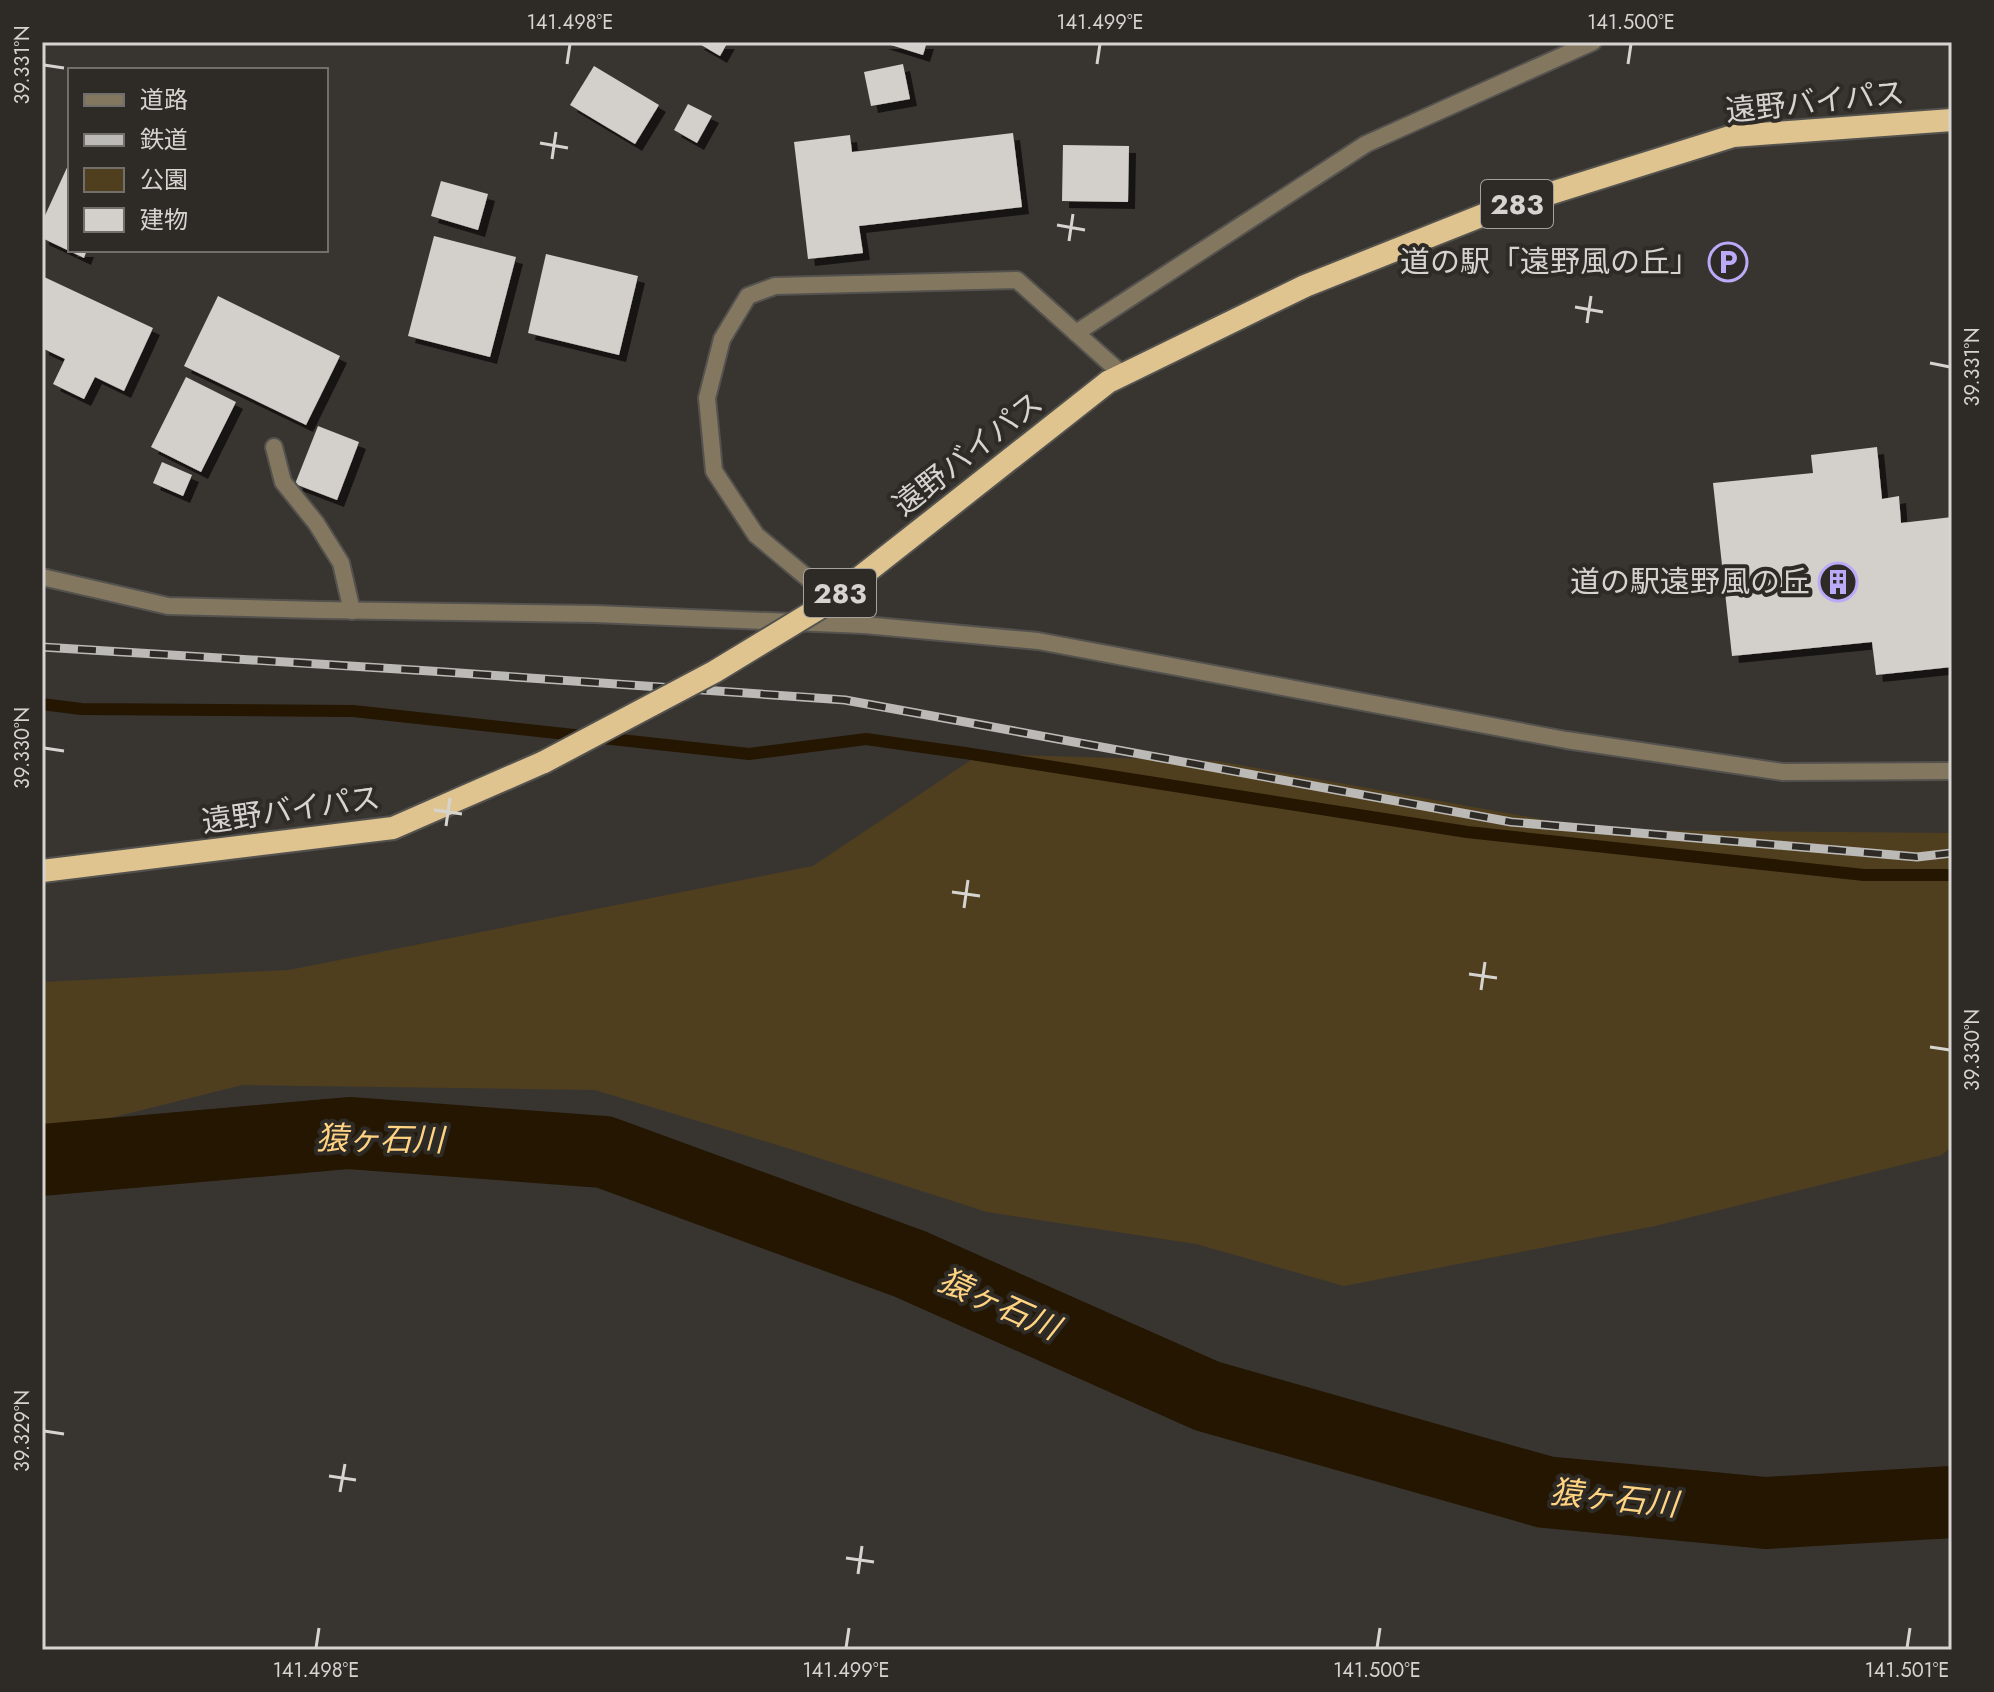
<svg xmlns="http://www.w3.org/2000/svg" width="1994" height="1692" font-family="Jost,'Noto Sans JP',sans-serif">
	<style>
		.green { fill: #503f1f }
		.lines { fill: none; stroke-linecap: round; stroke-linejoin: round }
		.stream { stroke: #241600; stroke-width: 12 }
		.river { stroke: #241600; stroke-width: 72 }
		.building { fill: #d3cfca; filter: url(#shadow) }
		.service-casing { stroke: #54524e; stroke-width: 20 }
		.minor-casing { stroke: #54524e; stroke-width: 20 }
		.trunk-casing { stroke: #54524e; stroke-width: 26 }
		.service { stroke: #847760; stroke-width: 16 }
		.minor { stroke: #847760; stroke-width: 16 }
		.trunk { stroke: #e0c490; stroke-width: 22 }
		.rail-casing { stroke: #bcbab7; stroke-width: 9 }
		.rail { stroke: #2e2b27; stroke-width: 6; stroke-dasharray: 18; stroke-linecap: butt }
		.trunk-bridge-casing { stroke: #54524e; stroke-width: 26; stroke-linecap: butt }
		.trunk-bridge { stroke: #e0c490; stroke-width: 22 }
		.ticks { fill: none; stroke: #d6d4d1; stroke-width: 3 }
		.labels { text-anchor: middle; stroke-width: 8; stroke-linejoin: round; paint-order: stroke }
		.shield { fill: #2e2b27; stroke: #a4a19e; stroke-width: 2 }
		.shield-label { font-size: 28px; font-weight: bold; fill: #d6d4d1 }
		.street-label { font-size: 30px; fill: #d6d4d1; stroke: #2e2b27 }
		.poi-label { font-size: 30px; fill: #d6d4d1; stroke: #2e2b27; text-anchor: end }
		.water-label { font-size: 32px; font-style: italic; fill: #ffd381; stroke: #2e2b27 }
		.neatline { fill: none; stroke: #d6d4d1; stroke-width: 3 }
		.ticks-label { font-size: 20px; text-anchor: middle; fill: #d6d4d1 }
	</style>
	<defs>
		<filter id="shadow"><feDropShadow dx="7" dy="7" stdDeviation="0" flood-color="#0009"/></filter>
	</defs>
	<rect width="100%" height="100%" fill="#383531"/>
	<path class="green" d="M980,754L1217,761L1602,830L1952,833V1146L1942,1155L1655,1226L1344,1286L1196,1244L987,1212L797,1151L595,1090L242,1085L42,1135V982L289,970L813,866Z"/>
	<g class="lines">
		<path class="stream" d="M42,704L81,709L353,711L749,754L866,739L965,753L1467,832L1864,875H1952"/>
		<path class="river" d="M42,1160L349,1133L604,1152L910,1264L1207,1396L1545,1492L1766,1513L1952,1502"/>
	</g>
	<g class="building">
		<path d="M696,42H728L720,56Z"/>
		<path d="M881,42H927L923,55Z"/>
		<path d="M903,64L910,99L871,106L864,72Z"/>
		<path d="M594,66L659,105L635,144L570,105Z"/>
		<path d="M688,104L712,116L697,143L674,130Z"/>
		<path d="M1013,133L1022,207L859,226L863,253L808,259L794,142L850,135L852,152Z"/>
		<path d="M1063,145L1129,146L1128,202L1062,201Z"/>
		<path d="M70,161V250H87L84,258L42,238V222Z"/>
		<path d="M441,181L488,194L478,230L431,216Z"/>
		<path d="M434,236L516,257L490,357L408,336Z"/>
		<path d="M546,254L638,276L619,355L528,333Z"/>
		<path d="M42,276L153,328L124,391L95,377L84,399L53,384L65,359L42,348Z"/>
		<path d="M218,296L340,356L306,425L184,366Z"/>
		<path d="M186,377L236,402L201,472L151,447Z"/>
		<path d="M318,426L359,442L337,500L295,484Z"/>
		<path d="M1877,447L1882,499L1899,496L1901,523L1952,517V667L1876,675L1872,642L1732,656L1713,483L1813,473L1811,455Z"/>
		<path d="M162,462L192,475L183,496L153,483Z"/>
	</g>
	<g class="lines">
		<defs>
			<path id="service" d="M274,447L283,482L316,523L341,563L352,611"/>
			<g id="minor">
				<path d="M1076,333L1366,144L1593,42"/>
				<path d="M42,577L168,606L320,610L595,614L864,625L1038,641L1566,740L1783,772L1952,771"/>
				<path d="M864,625L756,535L714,471L707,398L722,339L748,296L775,286L1017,280L1123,375"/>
			</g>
			<g id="trunk">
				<path d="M1108,382L1305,286L1491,212L1733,136L1952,120"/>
				<path d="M42,871L393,828L544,762"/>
			</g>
		</defs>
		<use href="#service" class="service-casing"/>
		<use href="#minor" class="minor-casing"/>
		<use href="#trunk" class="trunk-casing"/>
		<use href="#service" class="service"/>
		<use href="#minor" class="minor"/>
		<use href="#trunk" class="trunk"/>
		<defs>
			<path id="rail" d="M42,647L430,671L845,700L1511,822L1917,857L1952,853"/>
		</defs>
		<use href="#rail" class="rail-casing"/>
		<use href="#rail" class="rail"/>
		<defs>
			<path id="trunk-bridge" d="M544,762L714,672L826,604L1108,382"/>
		</defs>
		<use href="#trunk-bridge" class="trunk-bridge-casing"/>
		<use href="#trunk-bridge" class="trunk-bridge"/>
	</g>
	<path class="ticks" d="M567,64L570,44M1097,64L1100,44M1628,64L1631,44M44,65L64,68M540,143L568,148M552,159L556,132M1057,225L1085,230M1069,241L1073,214M1575,307L1603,312M1587,323L1591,296M1930,363L1950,367M44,748L64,751M434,810L462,814M446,826L450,798M952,892L980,896M964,908L968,880M1469,974L1497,978M1481,990L1485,962M1930,1047L1950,1050M44,1431L64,1434M329,1476L356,1480M340,1492L345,1464M846,1558L874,1562M858,1574L862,1546M316,1648L319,1628M846,1648L849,1628M1377,1648L1380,1628M1907,1648L1910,1628"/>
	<defs>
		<symbol id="parking-ring" viewBox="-11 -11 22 22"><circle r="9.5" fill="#2e2b27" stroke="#b9abf7" stroke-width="1.5"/><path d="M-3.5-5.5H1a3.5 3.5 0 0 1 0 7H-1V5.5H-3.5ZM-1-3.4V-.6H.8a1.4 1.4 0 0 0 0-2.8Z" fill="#b9abf7"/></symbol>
		<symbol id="building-ring" viewBox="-11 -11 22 22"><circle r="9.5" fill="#2e2b27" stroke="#b9abf7" stroke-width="1.5"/><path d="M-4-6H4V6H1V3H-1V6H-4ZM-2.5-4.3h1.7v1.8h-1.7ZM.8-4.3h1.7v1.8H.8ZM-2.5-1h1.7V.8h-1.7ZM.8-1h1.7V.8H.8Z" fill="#b9abf7"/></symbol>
	</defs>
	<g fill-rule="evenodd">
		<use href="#parking-ring" x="1706" y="240" width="44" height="44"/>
		<use href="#building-ring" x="1816" y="560" width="44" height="44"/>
	</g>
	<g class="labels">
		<g class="shield">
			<rect x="1481" y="180" width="72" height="48" rx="6"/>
			<rect x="804" y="569" width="72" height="48" rx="6"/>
		</g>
		<g class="shield-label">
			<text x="1517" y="214">283</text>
			<text x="840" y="603">283</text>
		</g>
		<g class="street-label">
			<text transform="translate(1815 102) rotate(-6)" y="10">遠野バイパス</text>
			<text transform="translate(968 454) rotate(-38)" y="10">遠野バイパス</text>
			<text transform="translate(291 810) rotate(-8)" y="10">遠野バイパス</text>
		</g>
		<g class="poi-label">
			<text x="1700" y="272">道の駅「遠野風の丘」</text>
			<text x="1810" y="592">道の駅遠野風の丘</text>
		</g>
		<g class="water-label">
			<text transform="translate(380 1139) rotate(1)" y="11">猿ヶ石川</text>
			<text transform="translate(999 1304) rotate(24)" y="11">猿ヶ石川</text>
			<text transform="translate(1614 1498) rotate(6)" y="11">猿ヶ石川</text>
		</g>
	</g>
	<rect width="1994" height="1692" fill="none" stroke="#2e2b27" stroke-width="88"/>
	<rect x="68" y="68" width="260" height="184" fill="#2e2b27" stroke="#716f6b" stroke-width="2"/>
	<rect x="84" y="94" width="40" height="12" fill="#847760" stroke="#716f6b" stroke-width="2"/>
	<text x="140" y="108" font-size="24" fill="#d6d4d1">道路</text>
	<rect x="84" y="134" width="40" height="12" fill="#bcbab7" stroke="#716f6b" stroke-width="2"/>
	<text x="140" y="148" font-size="24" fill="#d6d4d1">鉄道</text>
	<rect x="84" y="168" width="40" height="24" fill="#503f1f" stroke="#716f6b" stroke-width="2"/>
	<text x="140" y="188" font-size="24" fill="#d6d4d1">公園</text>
	<rect x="84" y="208" width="40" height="24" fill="#d3cfca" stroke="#716f6b" stroke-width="2"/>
	<text x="140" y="228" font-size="24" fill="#d6d4d1">建物</text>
	<rect x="44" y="44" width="1906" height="1604" class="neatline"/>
	<g class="ticks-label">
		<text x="570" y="29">141.498°E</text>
		<text x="1100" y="29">141.499°E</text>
		<text x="1631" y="29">141.500°E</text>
		<text transform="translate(22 65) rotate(-90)" y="7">39.331°N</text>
		<text transform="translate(1972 367) rotate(-90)" y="7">39.331°N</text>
		<text transform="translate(22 748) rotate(-90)" y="7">39.330°N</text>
		<text transform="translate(1972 1050) rotate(-90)" y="7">39.330°N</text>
		<text transform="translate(22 1431) rotate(-90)" y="7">39.329°N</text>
		<text x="316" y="1677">141.498°E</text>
		<text x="846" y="1677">141.499°E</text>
		<text x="1377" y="1677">141.500°E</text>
		<text x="1907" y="1677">141.501°E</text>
	</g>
</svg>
